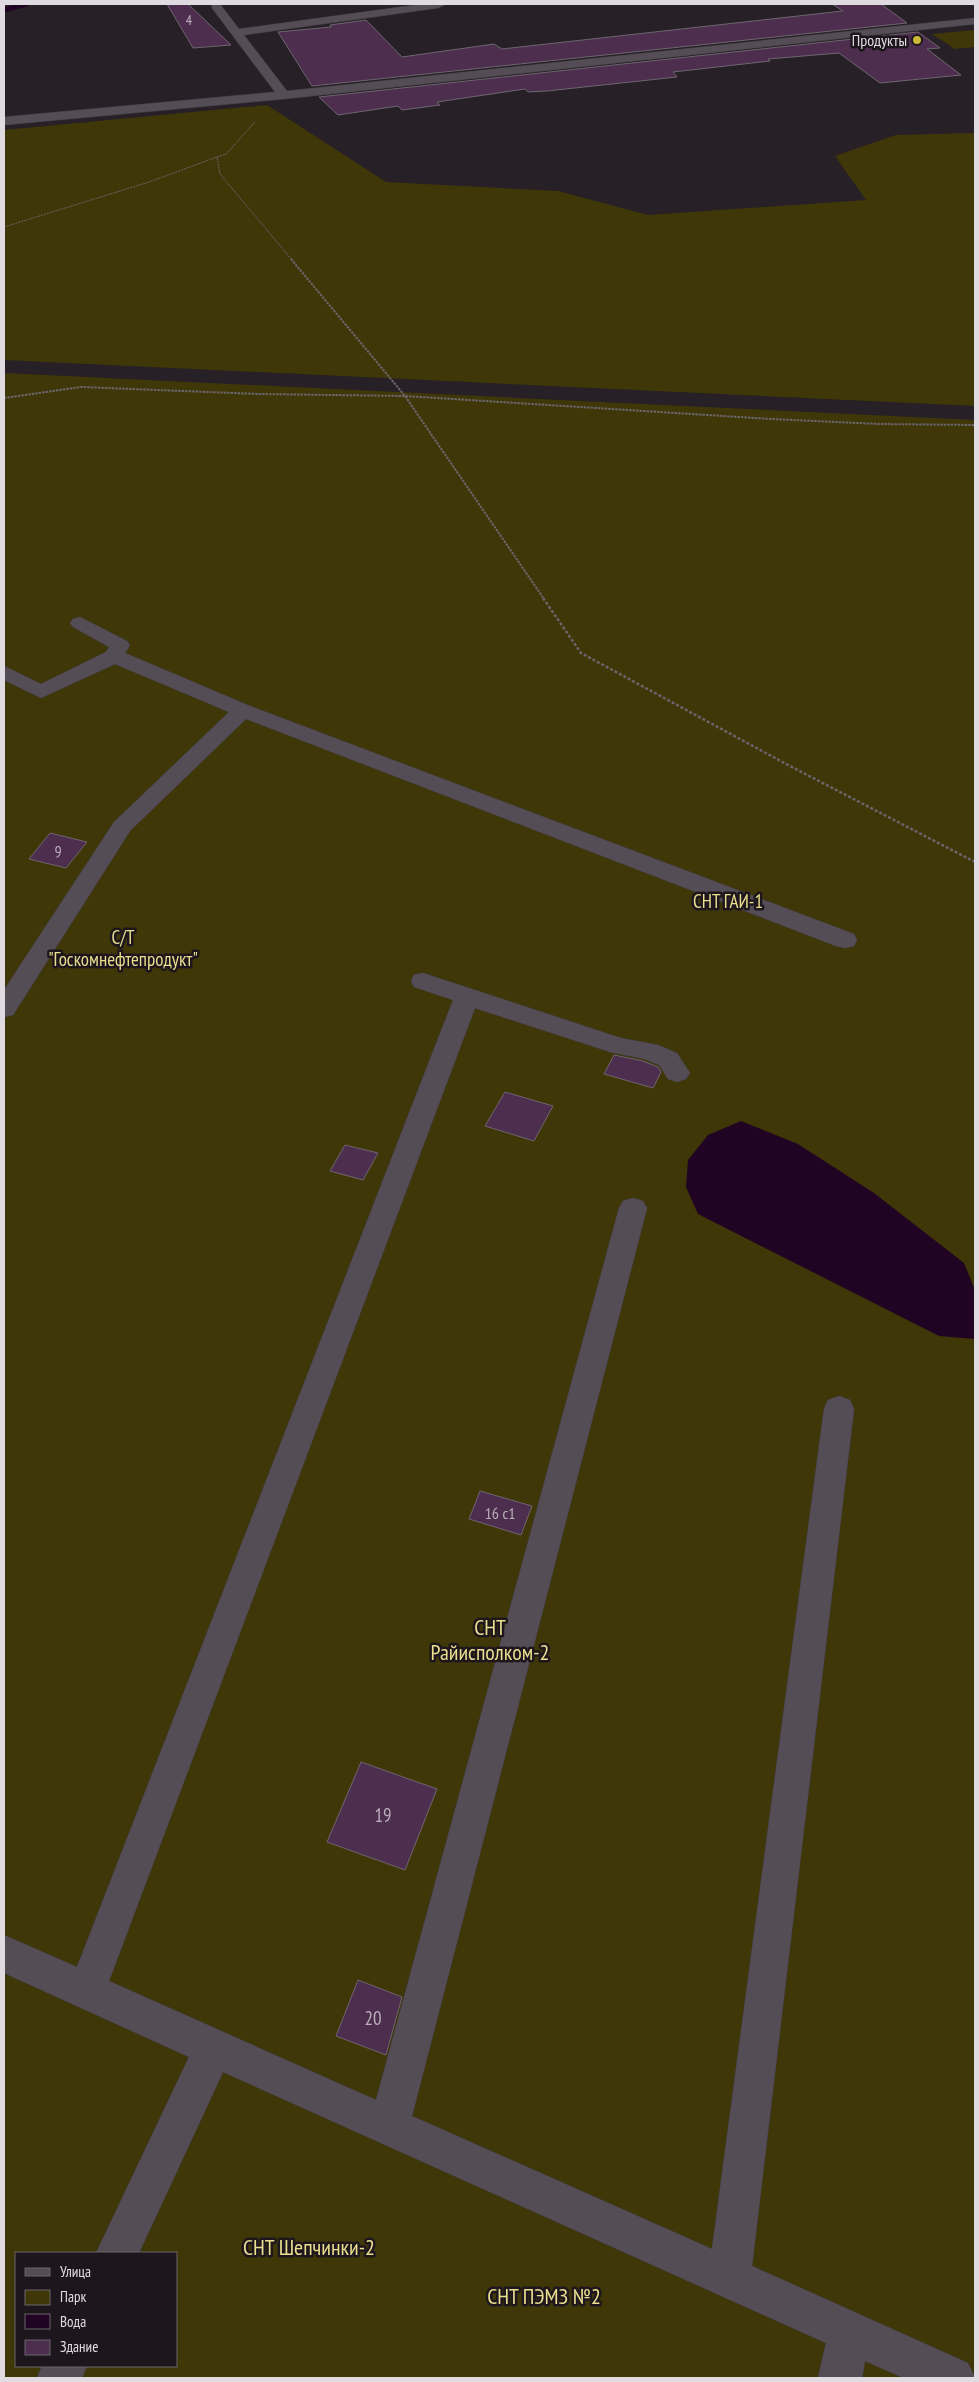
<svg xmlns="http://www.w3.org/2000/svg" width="979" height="2382" font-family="'PT Sans Narrow',sans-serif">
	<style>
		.green { fill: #3f3707; fill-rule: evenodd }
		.water { fill: #210423 }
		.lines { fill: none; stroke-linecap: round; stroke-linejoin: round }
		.stream { stroke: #210423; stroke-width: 5 }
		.building { fill: #4d2e4f; stroke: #6e666f }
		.minor-casing { stroke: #413c42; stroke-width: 1 }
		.path-far2 { stroke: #6b646b; stroke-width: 1; stroke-dasharray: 2 1; stroke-linecap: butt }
		.path-far1 { stroke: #6b646b; stroke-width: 2; stroke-dasharray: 2.5 1; stroke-linecap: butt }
		.path { stroke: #6b646b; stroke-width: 2.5; stroke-dasharray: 3 2; stroke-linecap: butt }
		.minor { fill: #554d55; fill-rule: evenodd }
		.poi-dot { fill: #ccb938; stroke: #1d171d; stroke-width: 2 }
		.labels { text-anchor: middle; stroke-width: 5; stroke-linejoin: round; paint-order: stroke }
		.far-number-label { font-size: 14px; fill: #bbb0bc }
		.far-poi-label { font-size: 16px; fill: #e0dbe0; stroke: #1d171d; text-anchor: end }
		.number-label { font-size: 16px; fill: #bbb0bc }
		.park-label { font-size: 19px; fill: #eade8f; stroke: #1d171d }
		.near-number-label { font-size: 19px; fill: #bbb0bc }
		.near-park-label { font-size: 22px; fill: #eade8f; stroke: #1d171d }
	</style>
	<rect width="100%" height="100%" fill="#272027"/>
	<g class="green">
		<path d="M975,30V47L955,49L932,34Z"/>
		<path d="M267,105L386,182L558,191L648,215L866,200L835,156L896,135L975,133V406L4,360V130Z"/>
		<path d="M4,373L975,420V2378H4ZM16,2253H176V2366H16Z"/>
	</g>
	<path class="water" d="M741,1121L798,1144L874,1193L964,1263L975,1290V1339L939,1336L698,1214L686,1187L688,1160L708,1135Z"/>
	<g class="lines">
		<path class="stream" d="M4,10L26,4"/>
	</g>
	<g class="building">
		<path d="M167,4H188L231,45L193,48Z"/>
		<path d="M832,4H881L907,23L312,86L278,32L331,27L330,25L366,20L402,57L494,44L502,49L843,11Z"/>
		<path d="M918,32L940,48L927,49L961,75L880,83L839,53L768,59L770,61L673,72L677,77L547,91L528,92L525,89L437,102L440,105L402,110L398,106L338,115L319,97Z"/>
		<path d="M50,833L87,842L66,868L29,859Z"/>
		<path d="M614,1055L643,1061L658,1067L661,1072L653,1088L604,1074Z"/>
		<path d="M505,1092L553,1106L534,1141L485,1126Z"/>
		<path d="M345,1145L378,1153L363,1180L330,1171Z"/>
		<path d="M480,1491L532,1506L521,1535L469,1519Z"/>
		<path d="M361,1762L437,1789L405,1870L327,1842Z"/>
		<path d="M358,1980L402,1997L386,2055L336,2036Z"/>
	</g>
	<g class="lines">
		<defs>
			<g id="minor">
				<path d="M212,4H220L239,29L422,4L444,5L438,8L244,35L287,91L975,18V24L284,99L4,125V117L275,92L212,8Z"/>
				<path d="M80,617L127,641L130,645L125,653L250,706L854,934L857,940L854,946L845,948L836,946L246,719L130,831L13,1015L4,1017V990L114,822L229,712L115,664L41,698L4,680V666L41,684L106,652L109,647L73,627L70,623L73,619Z"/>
				<path d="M423,973L621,1038L658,1045L677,1053L690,1073L686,1079L677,1082L668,1079L659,1065L644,1059L610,1052L475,1008L109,1981L376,2100L619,1208L623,1201L633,1198L643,1201L647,1208L412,2116L712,2249L824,1409L828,1400L839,1396L850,1400L854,1409L752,2266L968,2363L975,2378H904L865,2361L862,2378H818L826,2343L223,2072L139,2253H96L189,2057L4,1973V1935L77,1967L453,1000L414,987L411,981L414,975Z"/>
				<path d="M42,2366H87L82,2378H37Z"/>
			</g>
		</defs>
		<use href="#minor" class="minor-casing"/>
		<g class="path-far2">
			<path d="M217,157L226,154L255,122"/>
			<path d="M4,227L149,182L217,157L220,174L292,260"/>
		</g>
		<g class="path-far1">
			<path d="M291,259L405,396L544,599"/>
			<path d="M4,398L81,387L259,394L405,396L771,419L879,424L975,425"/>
		</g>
		<path class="path" d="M543,598L581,653L788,765L975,862"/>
		<use href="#minor" class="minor"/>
	</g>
	<circle class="poi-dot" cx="917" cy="40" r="5"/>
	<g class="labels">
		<g class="far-number-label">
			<text x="189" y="25">4</text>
		</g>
		<g class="far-poi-label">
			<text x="907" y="46">Продукты</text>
		</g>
		<g class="number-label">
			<text x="58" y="857">9</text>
			<text x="500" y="1519">16 с1</text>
		</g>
		<g class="park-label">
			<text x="728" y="908">СНТ ГАИ-1</text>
			<text x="123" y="944">С/Т<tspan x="123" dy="22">"Госкомнефтепродукт"</tspan></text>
		</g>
		<g class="near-number-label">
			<text x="383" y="1822">19</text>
			<text x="373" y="2025">20</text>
		</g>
		<g class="near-park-label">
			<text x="490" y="1635">СНТ<tspan x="490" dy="25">Райисполком-2</tspan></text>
			<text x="309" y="2255">СНТ Шепчинки-2</text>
			<text x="544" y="2304">СНТ ПЭМЗ №2</text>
		</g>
	</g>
	<rect width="979" height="2382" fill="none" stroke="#e0dbe0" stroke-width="10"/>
	<rect x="15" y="2252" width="162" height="115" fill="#1d171d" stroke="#6b656b"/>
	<rect x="25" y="2268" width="25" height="8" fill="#554d55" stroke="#6b656b"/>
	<text x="60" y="2277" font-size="15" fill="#e0dbe0">Улица</text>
	<rect x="25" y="2290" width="25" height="15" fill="#3f3707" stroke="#6b656b"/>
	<text x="60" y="2302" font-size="15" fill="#e0dbe0">Парк</text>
	<rect x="25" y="2314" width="25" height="15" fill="#210423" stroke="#6b656b"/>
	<text x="60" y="2327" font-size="15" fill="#e0dbe0">Вода</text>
	<rect x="25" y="2340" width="25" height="15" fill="#4d2e4f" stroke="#6b656b"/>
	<text x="60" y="2352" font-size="15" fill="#e0dbe0">Здание</text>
</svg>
